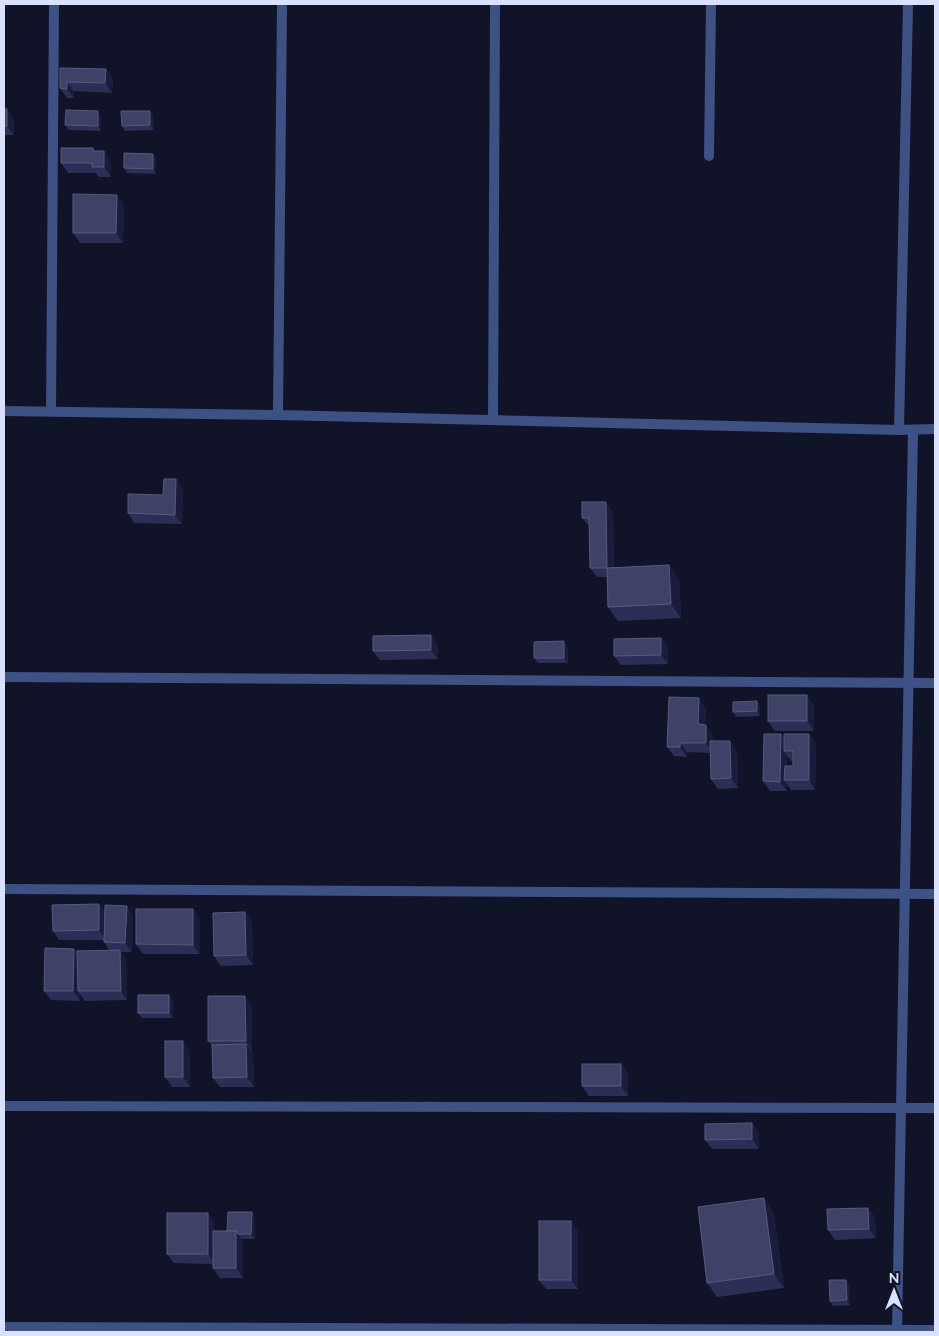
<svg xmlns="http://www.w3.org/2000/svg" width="939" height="1336" font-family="Mulish,sans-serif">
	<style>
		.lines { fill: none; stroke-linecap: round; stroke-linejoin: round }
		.minor { stroke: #3e5185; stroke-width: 10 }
		.wall { fill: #2b2f55; fill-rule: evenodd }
		.shaded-wall { fill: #191c3b }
		.building { fill: #3e4267; stroke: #565b7e }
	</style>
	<rect width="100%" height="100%" fill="#111428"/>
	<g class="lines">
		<g class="minor">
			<path d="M709,156L711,4"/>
			<path d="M4,411L278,415L899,430L935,429"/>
			<path d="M51,411L54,4"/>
			<path d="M278,415L282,4"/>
			<path d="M493,420L495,4"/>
			<path d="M899,430L908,4"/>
			<path d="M4,677L935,683"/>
			<path d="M4,889L935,894"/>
			<path d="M4,1106L935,1108"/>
			<path d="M4,1327L935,1330"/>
			<path d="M897,1332L913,430"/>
		</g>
	</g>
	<g class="wall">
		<path d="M60,68L106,69L113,79L112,93L74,91V98H67L60,88Z"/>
		<path d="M4,109L14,119V135H4Z"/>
		<path d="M150,111L153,116L154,130L125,131L122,126Z"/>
		<path d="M101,116V131L69,130L65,125Z"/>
		<path d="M93,148L95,151L111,161V177H99L96,173H68L61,163Z"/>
		<path d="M153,154L156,158V174L127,173L124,168Z"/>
		<path d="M124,204L123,243H80L73,233Z"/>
		<path d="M176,479L183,489L182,524L134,523L128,513L163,495Z"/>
		<path d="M613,512L614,567L679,579L681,618L618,621L608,607L607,577H597L590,568V527L582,518Z"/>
		<path d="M661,638L668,647V664L621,665L614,656Z"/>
		<path d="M438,645V659L380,660L373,651Z"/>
		<path d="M567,646L568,663H538L534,658Z"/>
		<path d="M814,705V731H775L768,721Z"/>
		<path d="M760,706V716L736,717L733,712Z"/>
		<path d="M706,708L705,725L713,735V741H730L737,751L738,788L718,789L711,779L710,753L687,752V757L674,756L667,747Z"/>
		<path d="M809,734L816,744L815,790H791L787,784V791H770L763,781L784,738ZM787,756L791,761H793V766H787Z"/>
		<path d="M99,904L105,912L133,915L132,952H121L127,960V1000L85,1001L80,994V1001L51,1000L44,991L77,954L109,950L104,942V940H59L53,931Z"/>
		<path d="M193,909L200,919V954H143L136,944Z"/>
		<path d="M252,922L253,965L221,966L214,956Z"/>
		<path d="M169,995L173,1000V1018H142L138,1013Z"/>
		<path d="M252,1006V1050H251L253,1053L254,1087H220L213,1078L212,1046L208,1041Z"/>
		<path d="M190,1051V1087H172L165,1077Z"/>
		<path d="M628,1073V1096H589L582,1086Z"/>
		<path d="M752,1123L759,1133V1149H712L705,1140Z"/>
		<path d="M252,1212L255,1217V1239H242L243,1241V1278H220L213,1268V1264L174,1263L167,1254L215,1223V1231H227Z"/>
		<path d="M774,1213L784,1288L717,1297L707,1283Z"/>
		<path d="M875,1217L876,1238L835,1240L828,1230Z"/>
		<path d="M578,1230V1289H546L539,1280Z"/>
		<path d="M850,1285V1305L833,1306L830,1301Z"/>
	</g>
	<g class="shaded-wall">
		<path d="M106,69L113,79L112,93L105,83Z"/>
		<path d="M67,82L74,91V98L67,89Z"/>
		<path d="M7,109L14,119V135L7,126Z"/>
		<path d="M98,111L101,116V131L98,126Z"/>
		<path d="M150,111L153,116L154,130L150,125Z"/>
		<path d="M104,151L111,161V177L104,167Z"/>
		<path d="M153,154L156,158V174L153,169Z"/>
		<path d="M117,195L124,204L123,243L116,233Z"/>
		<path d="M176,479L183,489L182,524L175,515Z"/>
		<path d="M606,502L613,512L614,577L607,568Z"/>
		<path d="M669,565L679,579L681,618L671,604Z"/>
		<path d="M431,635L438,645V659L431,650Z"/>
		<path d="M661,638L668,647V664L661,655Z"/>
		<path d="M564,641L567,646L568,663L564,658Z"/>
		<path d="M807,695L814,705V731L807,721Z"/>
		<path d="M699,698L706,708L705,734L698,724Z"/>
		<path d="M757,701L760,706V716L757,711Z"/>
		<path d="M706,725L713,735V753L706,743Z"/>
		<path d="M781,734L788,744L784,751L787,756V780H784L787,784V791L780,782Z"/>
		<path d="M809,734L816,744L815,790L809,780Z"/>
		<path d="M730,741L737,751L738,788L731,778Z"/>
		<path d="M680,743L687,752V757L680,747Z"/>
		<path d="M99,904L106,913V940L99,930Z"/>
		<path d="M127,906L133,915L132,952L125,943Z"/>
		<path d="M193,909L200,919V954L193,945Z"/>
		<path d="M245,912L252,922L253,965L246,955Z"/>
		<path d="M74,949L81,958L78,991L80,994V1001L73,991Z"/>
		<path d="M120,950L127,960V1000L121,991Z"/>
		<path d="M169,995L173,1000V1018L169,1013Z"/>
		<path d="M245,996L252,1006V1050L246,1041Z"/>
		<path d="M183,1041L190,1051V1087L183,1077Z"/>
		<path d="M246,1044L253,1053L254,1087L247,1077Z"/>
		<path d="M621,1064L628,1073V1096L621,1086Z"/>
		<path d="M752,1123L759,1133V1149L752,1139Z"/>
		<path d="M764,1198L774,1213L784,1288L774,1274Z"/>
		<path d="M868,1208L875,1217L876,1238L869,1229Z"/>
		<path d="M252,1212L255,1217V1239L251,1234Z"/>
		<path d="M208,1213L215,1223V1264L208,1254Z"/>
		<path d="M571,1221L578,1230V1289L571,1280Z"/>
		<path d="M236,1231L243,1241V1278L236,1268Z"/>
		<path d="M846,1280L850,1285V1305L847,1300Z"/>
	</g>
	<g class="building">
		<path d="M60,68L106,69L105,83L67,82V89L60,88Z"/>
		<rect x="4" y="109" width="3" height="17"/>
		<path d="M66,110L98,111V126L65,125Z"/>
		<path d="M121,111H150V125L122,126Z"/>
		<path d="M61,148H93V151H104V167H92V163H61Z"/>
		<path d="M124,153L153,154V169L124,168Z"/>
		<path d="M73,194L117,195L116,233H73Z"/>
		<path d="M164,479H176L175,515L128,513V494L163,495Z"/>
		<path d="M582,502H606L607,568H590L589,518H582Z"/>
		<path d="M669,565L671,604L608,607L607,568Z"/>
		<path d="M431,635V650L373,651V636Z"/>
		<path d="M661,638V655L614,656V639Z"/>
		<path d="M564,641V658H534V642Z"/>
		<rect x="768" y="695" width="39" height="26"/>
		<path d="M669,697L699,698L698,724L706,725V743H680V747H667Z"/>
		<path d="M757,701V711L733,712V702Z"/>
		<path d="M764,734H781L780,782L763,781Z"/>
		<path d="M784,734H809V780H784L785,766H793V751H784Z"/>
		<path d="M710,741H730L731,778L711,779Z"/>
		<path d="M99,904V930L53,931L52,905Z"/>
		<path d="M105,905L127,906L125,943L104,942Z"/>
		<path d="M136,909H193V945L136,944Z"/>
		<path d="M245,912L246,955L214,956L213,913Z"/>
		<path d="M45,948L74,949L73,991H44Z"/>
		<path d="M120,950L121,991H78L77,951Z"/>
		<rect x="138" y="995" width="31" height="18"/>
		<path d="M208,996H245L246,1041H208Z"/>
		<rect x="165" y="1041" width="18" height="36"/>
		<path d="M246,1044L247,1077L213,1078L212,1045Z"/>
		<rect x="582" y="1064" width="39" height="22"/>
		<path d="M752,1123V1139L705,1140V1124Z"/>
		<path d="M764,1198L774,1274L707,1283L698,1207Z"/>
		<path d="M868,1208L869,1229L828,1230L827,1209Z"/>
		<path d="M228,1212H252L251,1234H238L236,1231H227Z"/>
		<rect x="167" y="1213" width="41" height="41"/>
		<rect x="539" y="1221" width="32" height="59"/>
		<rect x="213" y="1231" width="23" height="37"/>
		<path d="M829,1280H846L847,1300L830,1301Z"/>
	</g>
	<rect width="939" height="1336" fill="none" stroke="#dae1fd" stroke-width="10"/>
	<g transform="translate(894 1291)" stroke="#111428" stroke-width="4" paint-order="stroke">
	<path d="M0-4L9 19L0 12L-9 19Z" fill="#dae1fd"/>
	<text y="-8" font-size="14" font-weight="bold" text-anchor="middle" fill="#dae1fd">N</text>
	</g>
</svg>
